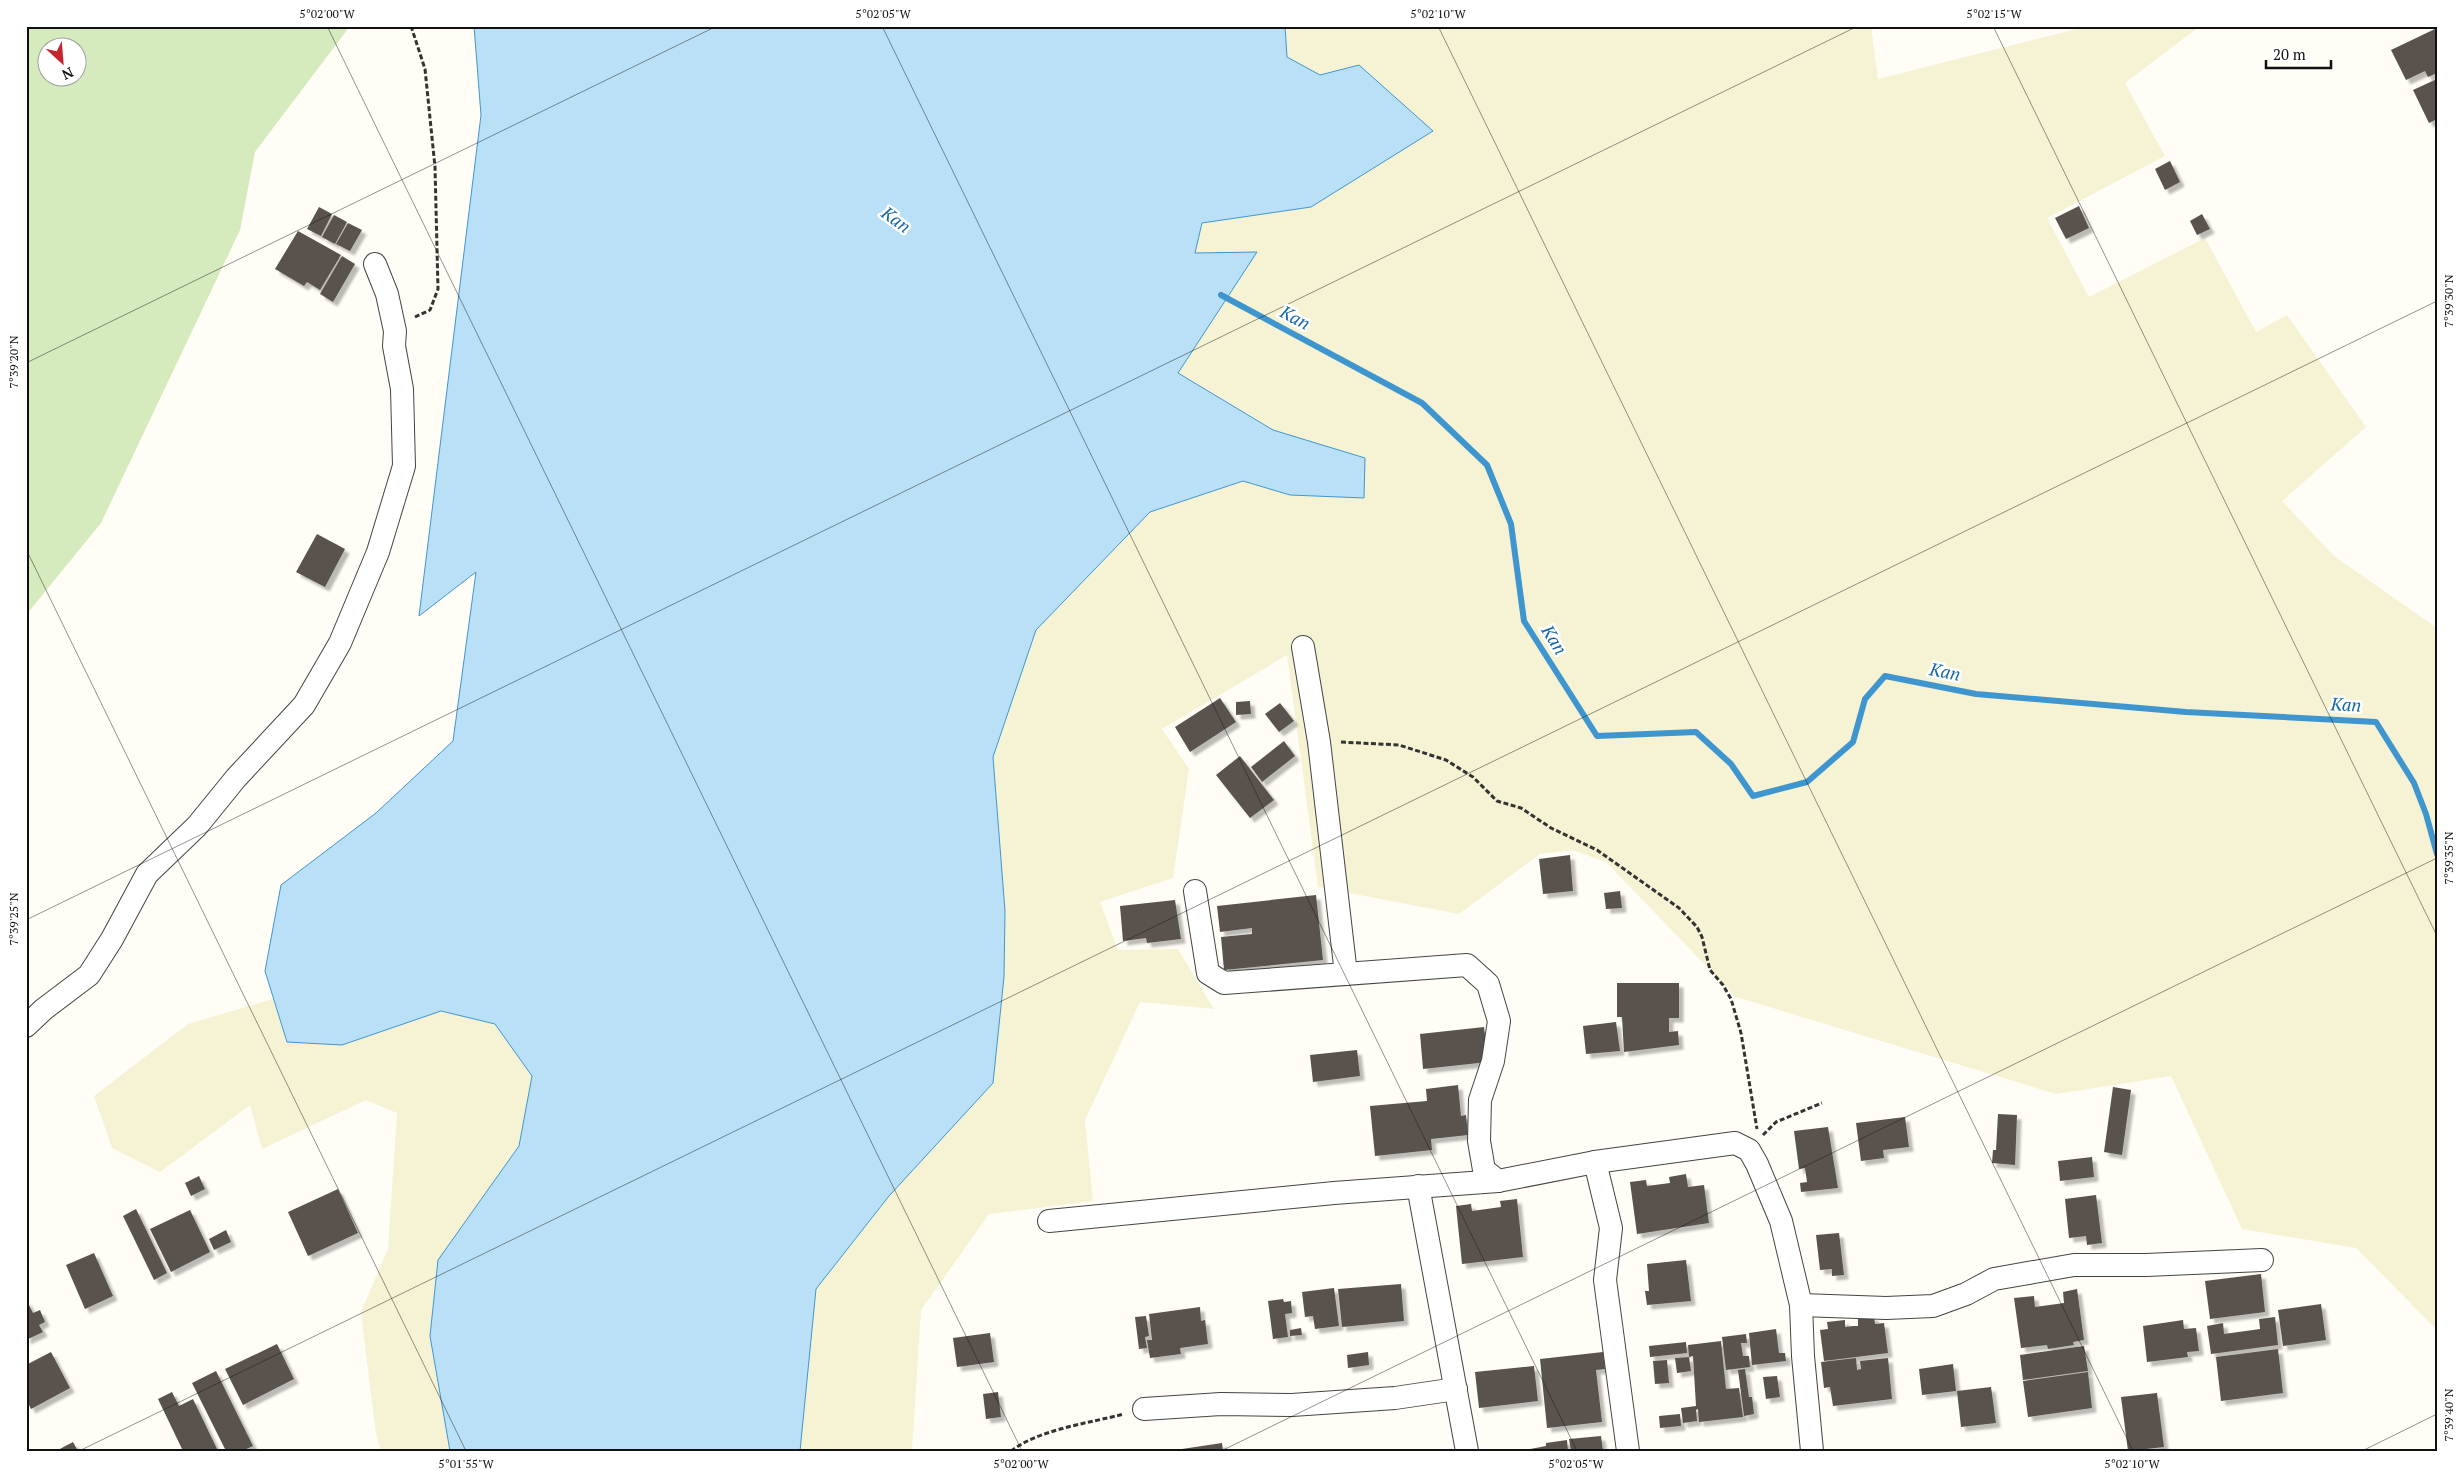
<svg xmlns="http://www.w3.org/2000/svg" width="2463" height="1477" font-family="'PT Serif',serif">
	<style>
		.farmland { fill: #f6f3d4 }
		.green { fill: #d5ebbd; fill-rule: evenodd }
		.water { fill: #b9e0f7; stroke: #3f96cf }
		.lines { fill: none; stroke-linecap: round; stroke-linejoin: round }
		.stream { stroke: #3f96cf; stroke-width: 6 }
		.building { fill: #5a524d; filter: url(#shadow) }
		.street-casing { stroke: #444; stroke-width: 24 }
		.path { stroke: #333; stroke-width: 3; stroke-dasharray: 5 2.5; stroke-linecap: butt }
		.street { stroke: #fff; stroke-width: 22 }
		.ticks { fill: none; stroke: #111; stroke-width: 1; stroke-opacity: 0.45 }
		.labels { text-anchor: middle; stroke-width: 5; stroke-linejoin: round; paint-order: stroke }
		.water-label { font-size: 18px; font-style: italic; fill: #1768a6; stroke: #fff }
		.neatline { fill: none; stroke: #111; stroke-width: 2 }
		.ticks-label { font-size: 12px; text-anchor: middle; fill: #111 }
	</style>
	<defs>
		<filter id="shadow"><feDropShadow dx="4.5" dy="4.5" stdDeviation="1" flood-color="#0004"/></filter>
	</defs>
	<rect width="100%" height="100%" fill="#fffdf5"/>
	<g class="farmland">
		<path d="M1285,26H1871L1878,79L2088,26H2200L2125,83L2165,156L2047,218L2089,297L2205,238L2256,332L2287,315L2366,427L2282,501L2334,556L2437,628V1330L2356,1248L2242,1229L2171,1076L2056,1094L1736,997L1606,862L1572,850L1540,854L1459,914L1318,887L1287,655L1162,729L1189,769L1173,878L1100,902L1118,950L1178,949L1214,1009L1140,1002L1085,1120L1093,1201L989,1214L921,1310L912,1451H800L816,1289L889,1196L1004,977L1005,911L993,757L1036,630L1150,512L1243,481L1290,495L1365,458L1273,430L1178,373L1256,253H1195L1202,223L1311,207L1359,65L1320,75L1287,57Z"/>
		<path d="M273,999L287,1042L342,1045L441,1011L495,1024L533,1076L520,1146L438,1260L430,1336L450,1451H381L376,1434L361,1312L388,1249L397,1113L366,1100L262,1149L250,1105L160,1172L112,1148L94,1096L188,1024Z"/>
	</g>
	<path class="green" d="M26,26H350L255,152L240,230L101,523L26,615ZM48,48H78V78H48Z"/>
	<path class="water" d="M474,26H1285L1287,57L1320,75L1359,65L1433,131L1311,207L1202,223L1195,253L1257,252L1178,373L1273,430L1365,458L1364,498L1290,495L1243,481L1150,512L1036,630L993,757L1005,911L1004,977L993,1083L889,1196L816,1289L800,1451H450L430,1336L438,1260L519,1146L532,1076L495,1024L441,1011L342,1045L287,1042L265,971L281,885L376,813L453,741L476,572L419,616L481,115Z"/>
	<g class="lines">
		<path class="stream" d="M1221,295L1422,403L1487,465L1511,524L1524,621L1597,736L1696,732L1731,764L1753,796L1807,782L1853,742L1865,699L1885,676L1976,694L2186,712L2376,722L2414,783L2426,814L2437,854"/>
	</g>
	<g class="building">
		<path d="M2437,28V73L2428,77L2425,71L2406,80L2391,50Z"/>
		<path d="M2437,79V119L2429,123L2413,90Z"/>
		<path d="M2170,161L2180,182L2165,190L2155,169Z"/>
		<path d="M2079,206L2089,228L2066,239L2055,218Z"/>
		<path d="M319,207L332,214L321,236L307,229Z"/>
		<path d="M2202,214L2210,229L2197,235L2190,221Z"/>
		<path d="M334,215L347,222L335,244L322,237Z"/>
		<path d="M348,223L362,230L350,251L336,244Z"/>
		<path d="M298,231L341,255L320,290L307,282L304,286L275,269Z"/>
		<path d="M342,256L355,264L333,302L320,294Z"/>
		<path d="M317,534L345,549L325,587L296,572Z"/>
		<path d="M1220,698L1236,722L1190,752L1175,727Z"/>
		<path d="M1250,701L1251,714L1236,715V702Z"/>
		<path d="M1280,703L1294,721L1279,732L1265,714Z"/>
		<path d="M1284,741L1295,756L1262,782L1251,767Z"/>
		<path d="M1240,756L1274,800L1250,818L1216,775Z"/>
		<path d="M1570,855L1573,891L1543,894L1539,859Z"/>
		<path d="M1620,891L1622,908L1606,909L1604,893Z"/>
		<path d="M1316,895L1323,960L1224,970L1221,937L1252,934V928L1220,932L1217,906Z"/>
		<path d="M1175,900L1181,939L1147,943L1146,938L1123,941L1120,906Z"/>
		<path d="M1617,983H1679V1018H1669V1032L1678,1031L1679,1045L1624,1052L1622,1017H1617Z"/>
		<path d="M1616,1022L1620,1051L1586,1054L1583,1026Z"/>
		<path d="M1484,1027L1488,1062L1423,1069L1420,1034Z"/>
		<path d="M1357,1050L1360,1076L1313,1082L1310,1055Z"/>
		<path d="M1458,1085L1461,1116L1466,1115L1468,1135L1431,1139L1432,1150L1375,1156L1370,1106L1427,1101L1426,1089Z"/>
		<path d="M2113,1087L2131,1090L2122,1155L2104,1152Z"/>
		<path d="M1998,1114L2017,1115L2015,1165L1992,1163L1993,1150H1996Z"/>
		<path d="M1905,1117L1909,1147L1883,1150L1884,1158L1861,1161L1856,1123Z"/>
		<path d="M1828,1127L1838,1188L1801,1192L1800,1183L1807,1182L1805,1168L1799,1169L1794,1131Z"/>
		<path d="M2092,1157L2094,1177L2060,1181L2058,1161Z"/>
		<path d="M1686,1174L1688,1187L1704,1185L1709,1223L1637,1234L1630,1182L1646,1180L1647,1186L1670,1183L1669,1177Z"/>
		<path d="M199,1176L205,1189L191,1196L185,1183Z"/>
		<path d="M338,1189L358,1233L308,1256L288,1212Z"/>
		<path d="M2096,1195L2102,1243L2087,1245L2086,1236L2069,1238L2065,1199Z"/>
		<path d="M1517,1199L1523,1257L1462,1264L1456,1206L1471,1204L1472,1211L1501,1207L1500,1201Z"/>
		<path d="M136,1209L167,1273L154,1280L123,1216Z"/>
		<path d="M190,1210L210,1252L171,1272L150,1229Z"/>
		<path d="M226,1230L231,1242L214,1250L209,1239Z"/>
		<path d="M1839,1233L1844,1275L1832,1276V1269L1820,1270L1816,1235Z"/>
		<path d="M94,1253L113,1296L85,1309L66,1265Z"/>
		<path d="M1686,1260L1691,1301L1647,1305L1645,1291H1649L1647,1264Z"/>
		<path d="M2261,1274L2265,1312L2210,1319L2205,1281Z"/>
		<path d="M1401,1284L1404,1321L1342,1327L1338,1289Z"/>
		<path d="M1334,1288L1339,1326L1315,1329L1313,1316L1305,1317L1302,1292Z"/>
		<path d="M2077,1289L2084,1340L2073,1342L2074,1345L2048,1349L2047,1345L2021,1348L2014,1298L2034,1296L2035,1307L2064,1303L2063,1292Z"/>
		<path d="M26,1299L33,1313L40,1310L45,1322L39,1325L43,1332L26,1340Z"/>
		<path d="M1283,1299L1284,1302L1291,1301L1292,1313L1285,1314L1288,1337L1273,1339L1268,1301Z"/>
		<path d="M2321,1304L2326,1340L2283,1346L2278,1310Z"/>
		<path d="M1200,1307L1201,1321L1205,1320L1208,1344L1180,1348L1181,1354L1150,1358L1147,1340H1152L1149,1314Z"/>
		<path d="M1146,1316L1149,1336L1145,1337L1147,1348L1139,1349L1135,1317Z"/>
		<path d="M1874,1316L1875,1324L1884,1323L1888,1353L1824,1361L1820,1330L1828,1329L1827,1322L1845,1320V1327L1853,1326H1858V1318Z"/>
		<path d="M2275,1317L2278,1345L2211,1354L2207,1326L2223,1323L2224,1334L2260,1329L2259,1319Z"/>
		<path d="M2183,1320L2184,1329L2196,1328L2199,1351L2187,1352L2188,1357L2147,1362L2143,1326Z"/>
		<path d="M1301,1328L1302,1335L1290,1336V1330Z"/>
		<path d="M1776,1329L1779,1353H1785L1786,1361L1752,1365L1749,1333Z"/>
		<path d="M990,1333L994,1362L957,1367L953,1338Z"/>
		<path d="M1746,1334L1747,1343H1741L1743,1356H1749L1750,1367L1726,1370L1722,1337Z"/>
		<path d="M1721,1341L1726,1389L1739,1388L1743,1417L1699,1422L1698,1409L1696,1410L1697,1421L1683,1423L1681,1408L1696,1406L1693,1356L1689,1357L1688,1345Z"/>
		<path d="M1686,1342L1687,1353L1650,1357L1649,1346Z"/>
		<path d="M277,1344L294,1379L243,1405L225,1369Z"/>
		<path d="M2084,1346L2088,1371L2023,1380L2020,1355Z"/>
		<path d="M2278,1349L2283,1393L2221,1401L2216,1357Z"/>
		<path d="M51,1352L70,1388L31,1409L26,1399V1365Z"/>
		<path d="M1368,1352L1369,1365L1348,1368L1347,1355Z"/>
		<path d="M1603,1352L1605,1369L1596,1370L1602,1422L1547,1428L1540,1359Z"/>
		<path d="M1689,1357L1691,1371L1677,1373L1675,1358Z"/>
		<path d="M1856,1358L1857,1370L1861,1369L1860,1361L1888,1358L1892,1399L1833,1406L1830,1387L1824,1388L1821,1362Z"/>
		<path d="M1667,1360L1669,1383L1655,1384L1653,1361Z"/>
		<path d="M1953,1364L1956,1391L1922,1395L1919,1369Z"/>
		<path d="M1534,1366L1538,1401L1479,1408L1475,1372Z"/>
		<path d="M1745,1369L1749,1397H1752L1754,1414L1744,1416L1738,1370Z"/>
		<path d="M216,1371L253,1446L242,1451H226L192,1383Z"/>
		<path d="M2088,1372L2092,1408L2028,1417L2023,1381Z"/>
		<path d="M1777,1376L1780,1397L1766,1399L1763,1377Z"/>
		<path d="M1991,1387L1996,1423L1961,1427L1957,1391Z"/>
		<path d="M172,1392L179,1406L193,1399L218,1451H183L158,1399Z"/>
		<path d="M998,1392L1001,1417L986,1419L983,1394Z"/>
		<path d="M2157,1393L2164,1447L2128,1451L2121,1397Z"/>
		<path d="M1680,1414L1681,1426L1660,1428L1659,1416Z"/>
		<path d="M1601,1436L1603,1451H1571L1569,1439Z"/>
		<path d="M1567,1440L1568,1451H1520L1546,1446V1443Z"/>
		<path d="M73,1442L78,1451H56Z"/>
		<path d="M1222,1443L1223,1451H1182V1449Z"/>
	</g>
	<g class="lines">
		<defs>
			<g id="street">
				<path d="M1303,647L1319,742L1346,974"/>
				<path d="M1195,891L1208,973L1224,983L1467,965L1488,984L1499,1021L1493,1061L1480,1100L1479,1141L1484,1170L1498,1181"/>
				<path d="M26,1026L44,1009L89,975L112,939L147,874L197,826L236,778L304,705L340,643L378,552L404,466L402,389L394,346L395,331L387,294L375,264"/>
				<path d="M1595,1162L1611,1228L1605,1280L1628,1451"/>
				<path d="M1418,1186L1467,1451"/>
				<path d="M1049,1221L1334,1193L1498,1181L1595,1162L1735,1143L1749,1150L1757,1164L1781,1221L1801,1305L1803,1356L1812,1451"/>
				<path d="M1801,1305L1886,1308L1933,1306L1966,1294L1994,1279L2074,1265H2146L2262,1260"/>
				<path d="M1144,1409L1221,1404L1292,1405L1395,1398L1456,1389"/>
			</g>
		</defs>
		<use href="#street" class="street-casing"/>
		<g class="path">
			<path d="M411,26L425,69L435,167L438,289L430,310L415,317"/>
			<path d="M1341,742L1399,745L1446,760L1473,777L1497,801L1521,808L1551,828L1597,850L1679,908L1697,927L1702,937L1710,970L1723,985L1731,999L1741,1033L1757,1129"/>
			<path d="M1763,1135L1776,1122L1822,1103"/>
			<path d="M1011,1451C1040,1429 1090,1423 1124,1414"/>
		</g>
		<use href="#street" class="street"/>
	</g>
	<path class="ticks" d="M327,26L1022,1451M882,26L1577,1451M1438,26L2133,1451M1993,26L2437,936M26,363L717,26M26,549L466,1451M26,920L1858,26M79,1451L2437,301M1221,1451L2437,858M2362,1451L2437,1414"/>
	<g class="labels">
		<g class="water-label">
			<text transform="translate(896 220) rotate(36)" y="6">Kan</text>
			<text transform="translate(1295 318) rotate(28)" y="6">Kan</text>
			<text transform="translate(1554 640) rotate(58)" y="6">Kan</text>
			<text transform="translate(1945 672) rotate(11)" y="6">Kan</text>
			<text transform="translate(2346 705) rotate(3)" y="6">Kan</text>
		</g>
	</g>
	<rect width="2463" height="1477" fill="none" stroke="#ffffff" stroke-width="55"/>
	<g transform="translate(62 62) rotate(154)"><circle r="24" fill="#ffffff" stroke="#a0a0a0"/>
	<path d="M0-4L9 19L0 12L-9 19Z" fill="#c4262e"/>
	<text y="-8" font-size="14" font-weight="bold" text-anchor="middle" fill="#111111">N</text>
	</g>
	<path d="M2266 60v8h65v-8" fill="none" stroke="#111111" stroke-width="2.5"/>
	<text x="2273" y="60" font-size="15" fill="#111111" stroke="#ffffff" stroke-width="4" paint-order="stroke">20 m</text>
	<rect x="28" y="28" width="2408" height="1422" class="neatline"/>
	<g class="ticks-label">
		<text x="327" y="18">5°02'00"W</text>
		<text x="883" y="18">5°02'05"W</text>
		<text x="1438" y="18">5°02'10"W</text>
		<text x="1994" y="18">5°02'15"W</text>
		<text transform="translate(2449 301) rotate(-90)" y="4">7°39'30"N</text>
		<text transform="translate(14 362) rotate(-90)" y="4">7°39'20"N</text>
		<text transform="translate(2449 858) rotate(-90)" y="4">7°39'35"N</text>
		<text transform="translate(14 919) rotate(-90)" y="4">7°39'25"N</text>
		<text transform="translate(2449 1415) rotate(-90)" y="4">7°39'40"N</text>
		<text x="466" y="1468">5°01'55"W</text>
		<text x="1021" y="1468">5°02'00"W</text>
		<text x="1576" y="1468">5°02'05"W</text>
		<text x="2132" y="1468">5°02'10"W</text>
	</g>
</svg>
